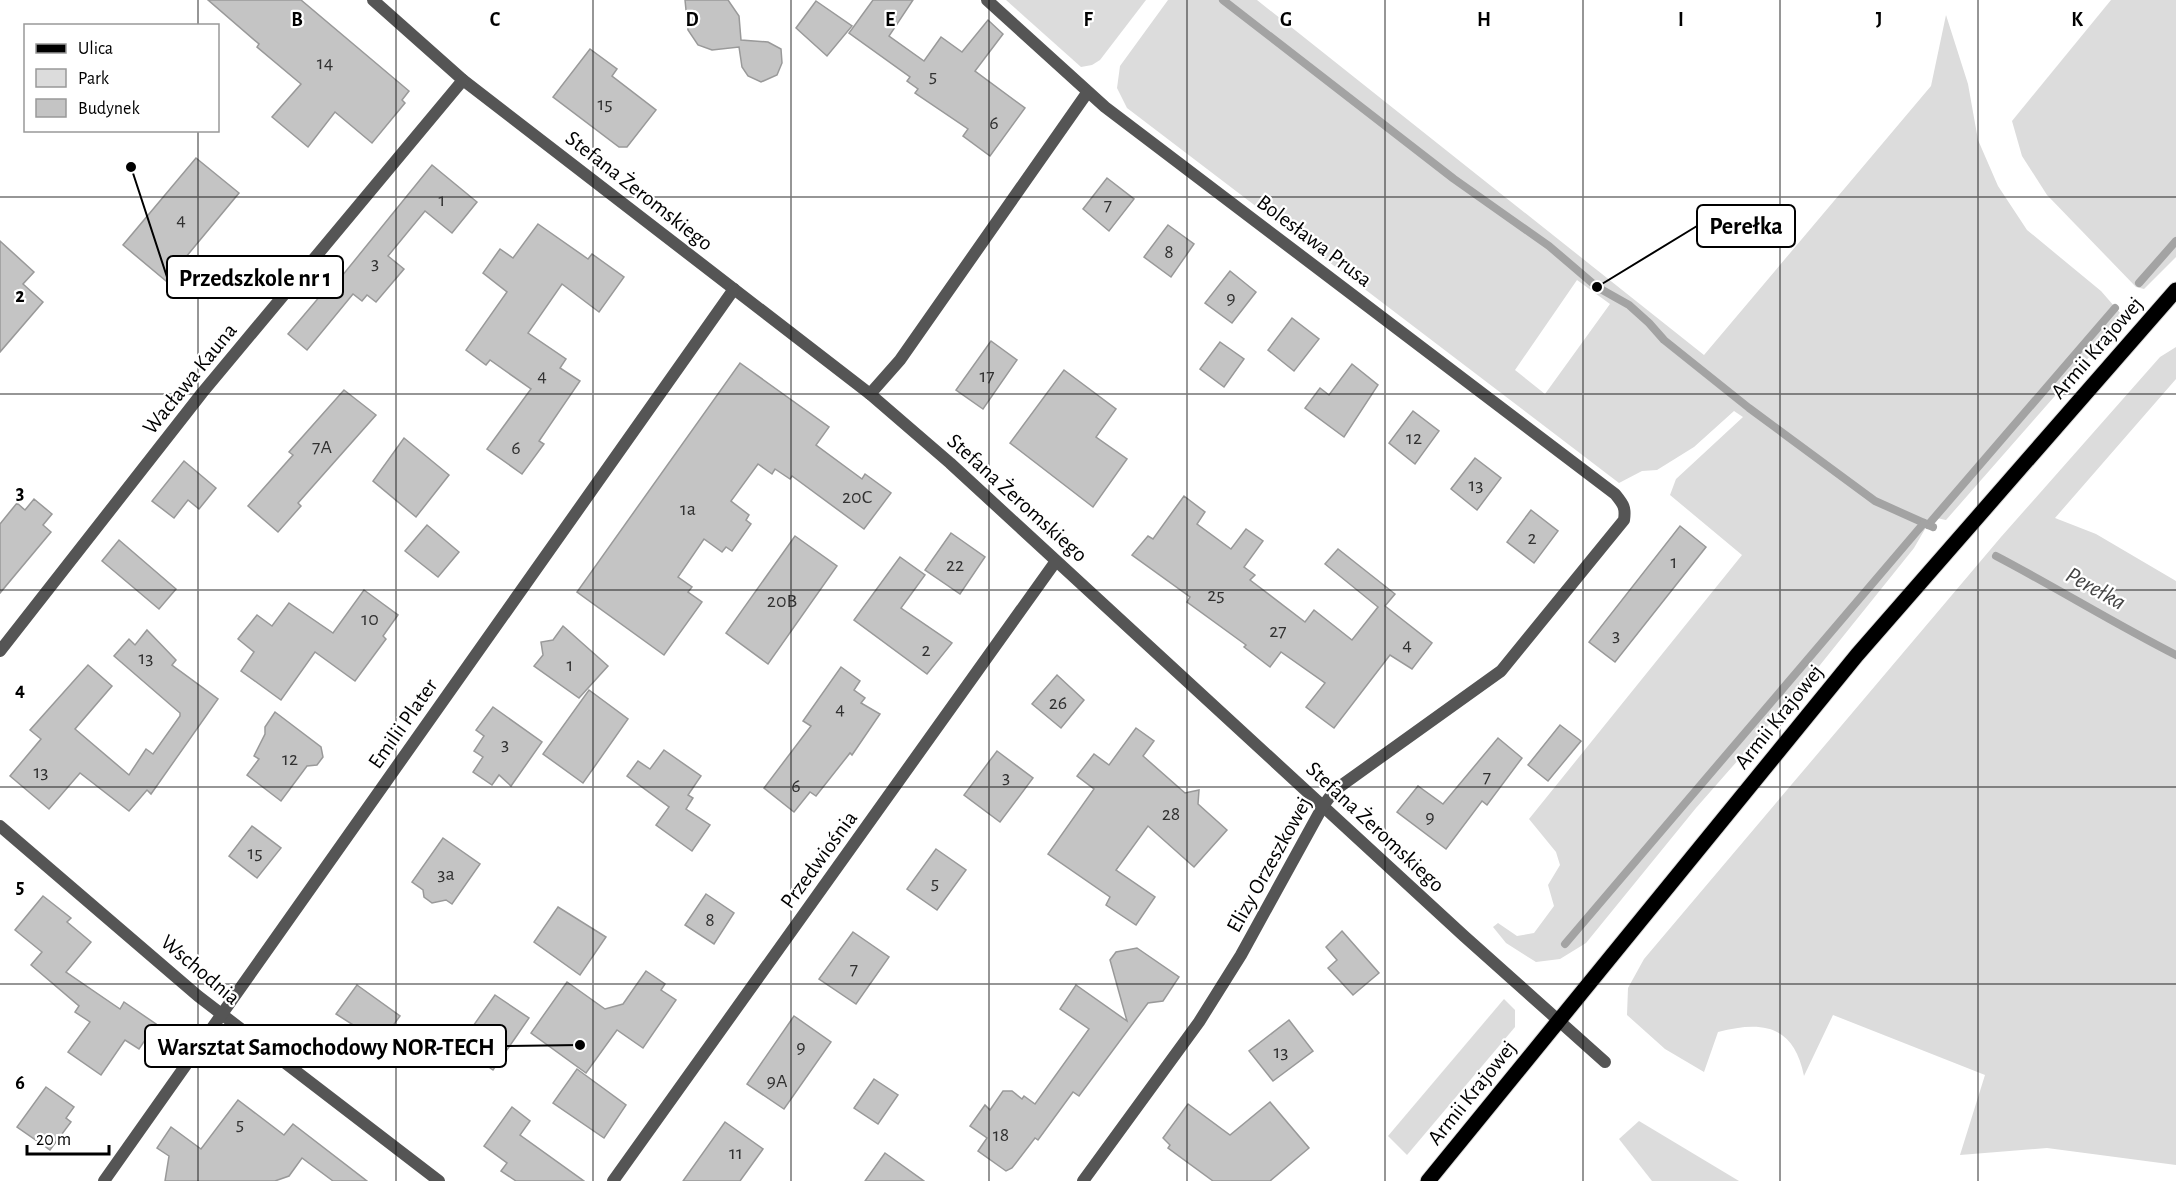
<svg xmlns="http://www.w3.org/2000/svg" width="2176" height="1181" font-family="'Alegreya Sans',sans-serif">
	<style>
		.green { fill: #dcdcdc; fill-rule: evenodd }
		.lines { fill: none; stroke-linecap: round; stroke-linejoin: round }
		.stream { stroke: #a3a3a3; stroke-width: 8 }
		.building { fill: #c4c4c4; stroke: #999; stroke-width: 1.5 }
		.primary-casing { stroke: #dbdbdb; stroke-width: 17 }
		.minor { stroke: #555; stroke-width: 12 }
		.primary { stroke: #000; stroke-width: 15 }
		.grid { fill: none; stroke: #000; stroke-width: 1.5; stroke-opacity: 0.55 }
		.labels { text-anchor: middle; stroke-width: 4.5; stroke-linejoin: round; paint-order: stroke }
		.number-label { font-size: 20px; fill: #313131 }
		.street-label { font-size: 22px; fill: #000; stroke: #fff }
		.water-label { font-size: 24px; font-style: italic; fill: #444; stroke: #fff }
		.grid-label { font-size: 20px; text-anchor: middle; font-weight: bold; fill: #000; stroke: #fff; stroke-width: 4.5; stroke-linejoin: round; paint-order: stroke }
		.leader { fill: none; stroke: #000; stroke-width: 2 }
		.callout-dot { fill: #000; stroke: #fff; stroke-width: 2 }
		.callout { fill: #fff; stroke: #000; stroke-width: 2 }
		.callout-label { font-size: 24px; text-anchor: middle; font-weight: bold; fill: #000 }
	</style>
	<rect width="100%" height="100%" fill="#fff"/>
	<g class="green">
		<path d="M1006,0H1146L1100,60L1092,65L1081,67Z"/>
		<path d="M1168,0H1257L1704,355L1931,86L1946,15L1968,84L1978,140L1998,186L2027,230L2101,291L2121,314L2119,323L1946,520L1932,517L1914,548L1804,685L1696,808L1586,943L1560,959L1536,962L1506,943L1493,927L1498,923L1517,936L1534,933L1554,906L1548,885L1560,865L1556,852L1529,819L1742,555L1670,495L1676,479L1743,417L1734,411L1694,447L1657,470L1642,471L1619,483L1127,108L1117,88L1120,66ZM1577,280L1610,304L1545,394L1515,370Z"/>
		<path d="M2111,0H2176V257L2144,289L2136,287L2047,195L2022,156L2012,121Z"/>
		<path d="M2176,347V379L2055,518L2096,534L2176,581V1165L2047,1148L1960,1155L1985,1075L1833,1015L1804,1076C1794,1026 1764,1020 1718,1032L1704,1072L1665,1049L1627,1015L1628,988L1644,959L2001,537L2160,357Z"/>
		<path d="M1504,999L1515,1010V1027L1407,1155L1388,1136Z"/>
		<path d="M1639,1121L1739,1181H1652L1619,1139Z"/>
	</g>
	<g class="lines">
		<g class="stream">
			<path d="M1223,0L1454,179L1549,246L1597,287L1629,305L1649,323L1664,340L1749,408L1875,501L1933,527"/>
			<path d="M2139,283L2176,241"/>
			<path d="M1928,525L2115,308"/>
			<path d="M1996,556C2057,588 2115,624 2176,655"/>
			<path d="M1565,944L1924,523"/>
		</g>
	</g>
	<g class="building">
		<path d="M208,0H301L409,91L402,100L405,103L372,143L335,112L308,147L272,117L301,84L257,47L259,44Z"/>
		<path d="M685,0H728L739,16L741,40L768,42L781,49L782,63L777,75L761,82L748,76L742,67L739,47L712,50L698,45L688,30Z"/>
		<path d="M873,0H913L889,36L924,61L941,37L962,52L988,20L1003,34L975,71L1025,108L990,156L963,136L968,129L915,93L918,89L907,81L910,77L849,33Z"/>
		<path d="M816,1L852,26L827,56L796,28Z"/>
		<path d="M590,49L617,69L612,76L656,110L627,147H619L553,97Z"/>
		<path d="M196,158L239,193L166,281L123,245Z"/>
		<path d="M432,165L477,202L452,233L425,211L388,256L404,269L376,302L367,295L362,301L353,294L307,350L288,334L326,289L329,292Z"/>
		<path d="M1107,178L1134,199L1109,231L1083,209Z"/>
		<path d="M538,224L588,259L592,254L624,277L599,312L562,284L528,333L566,359L560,368L580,381L539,441L544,444L522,474L487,449L531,389L490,360L486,365L466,350L507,292L483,273L500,249L513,258Z"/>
		<path d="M1168,225L1194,244L1171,277L1144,257Z"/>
		<path d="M0,241L34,272L23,284L43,302L0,352Z"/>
		<path d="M1230,271L1256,292L1232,323L1205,303Z"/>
		<path d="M1292,318L1319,339L1294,371L1268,350Z"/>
		<path d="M991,341L1017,360L983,409L956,390Z"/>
		<path d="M1220,342L1244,359L1224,387L1200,369Z"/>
		<path d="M740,363L829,427L816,445L862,479L865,474L891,493L864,529L792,476L790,479L775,469L772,474L758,464L731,501L749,515L746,520L751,524L732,551L726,547L722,552L704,539L678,577L692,587L688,592L702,602L664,655L577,592Z"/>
		<path d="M1352,364L1378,385L1344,437L1305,408L1320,388L1329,395Z"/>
		<path d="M1064,370L1116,409L1096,437L1127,459L1093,507L1010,443Z"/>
		<path d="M344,390L376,415L298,503L301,506L278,532L248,506L293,455L289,452Z"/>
		<path d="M1413,411L1439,431L1415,464L1389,443Z"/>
		<path d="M404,438L449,475L416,517L373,481Z"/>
		<path d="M1475,458L1501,478L1477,510L1451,489Z"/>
		<path d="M184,461L216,488L199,509L188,500L174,518L152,501Z"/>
		<path d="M1184,496L1205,512L1197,524L1231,549L1246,529L1263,541L1244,567L1255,575L1250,580L1305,622L1314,610L1352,640L1378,607L1325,564L1338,549L1395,594L1385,606L1432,643L1412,669L1390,655L1334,728L1306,707L1325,683L1281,652L1270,667L1244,647L1246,645L1187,602L1190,597L1132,555L1148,536L1153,539Z"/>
		<path d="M34,499L52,514L43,525L51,532L0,593V524L17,503L25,510Z"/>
		<path d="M1531,510L1558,531L1534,563L1507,542Z"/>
		<path d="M427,525L459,552L438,577L405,551Z"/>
		<path d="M1680,526L1706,547L1615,662L1589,642Z"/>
		<path d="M951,533L985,557L960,594L925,570Z"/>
		<path d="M795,536L837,566L768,664L726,633Z"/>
		<path d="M119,540L176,589L159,609L102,561Z"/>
		<path d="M900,557L925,575L901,608L952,643L927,674L854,620Z"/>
		<path d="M364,590L398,615L383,636L386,639L355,681L315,652L281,700L241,671L254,652L238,639L257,615L272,626L289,603L333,633Z"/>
		<path d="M563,626L608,666L579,698L534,666L543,655L541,642L553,640Z"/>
		<path d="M147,630L176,660L172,665L218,699L151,794L147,790L129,811L80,773L49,809L10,776L41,739L30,730L88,665L112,686L75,729L129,775L146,749L153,754L180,716V713L114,656L129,639L135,645Z"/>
		<path d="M841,667L860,681L854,690L865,698L861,703L880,714L852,755L850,753L816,796L810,792L794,812L764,788L811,726L803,721Z"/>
		<path d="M1057,675L1084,700L1061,728L1032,704Z"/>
		<path d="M589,690L628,719L583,783L543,754Z"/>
		<path d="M493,707L542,742L511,786L499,775L492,785L473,772L483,757L474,751L484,736L476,730Z"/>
		<path d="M275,712L321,747L323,757L317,765L307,766L281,801L247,775L259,759L254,756L265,734V727Z"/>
		<path d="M1560,725L1581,741L1548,781L1528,765Z"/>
		<path d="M1136,728L1154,741L1143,756L1185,793L1199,790L1198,804L1227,830L1194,867L1148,826L1116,870L1155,897L1136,925L1106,905L1110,897L1048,854L1094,789L1077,776L1094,754L1109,765Z"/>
		<path d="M1498,738L1522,758L1487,805L1482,801L1446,849L1397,812L1418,786L1443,804Z"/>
		<path d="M664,750L701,776L688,795L693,798L686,809L710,825L692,851L656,825L669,807L627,776L638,761L650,769Z"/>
		<path d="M997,751L1033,778L1000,822L964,795Z"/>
		<path d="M252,826L281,848L257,878L229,856Z"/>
		<path d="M443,838L480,864L452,904L446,900L432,903L424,897L423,890L412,882Z"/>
		<path d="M936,849L966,870L937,910L907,889Z"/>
		<path d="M706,894L734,913L714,944L685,925Z"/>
		<path d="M43,896L71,918L67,922L91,942L66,972L120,1009L124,1002L156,1024L139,1049L125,1040L101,1075L68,1052L90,1022L75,1012L79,1006L31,965L42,952L15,930Z"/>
		<path d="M558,907L606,937L580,975L534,942Z"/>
		<path d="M1342,931L1379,973L1353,995L1328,968L1337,960L1326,947Z"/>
		<path d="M853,932L889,957L856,1004L819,979Z"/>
		<path d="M1137,948L1179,977L1163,1001L1148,1003L1079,1096L1073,1092L1038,1140L1035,1138L1012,1168L1006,1171L978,1151L987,1138L970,1126L985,1105L990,1110L1003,1091H1012L1022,1099L1024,1096L1035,1104L1089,1029L1060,1009L1076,985L1127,1021L1110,960L1116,952Z"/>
		<path d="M646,971L665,984L661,990L676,1000L643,1048L617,1030L586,1073L531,1033L567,982L605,1009L623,1004Z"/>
		<path d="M357,985L400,1016L370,1057L347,1043L358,1028L336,1014Z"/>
		<path d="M495,995L529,1018L493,1070L459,1046Z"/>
		<path d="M794,1016L831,1042L784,1109L747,1084Z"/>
		<path d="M1289,1020L1313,1051L1273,1081L1249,1051Z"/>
		<path d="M577,1069L626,1105L604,1138L553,1103Z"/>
		<path d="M874,1079L898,1095L878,1124L854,1108Z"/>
		<path d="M46,1087L74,1107L66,1118L71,1122L50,1150L17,1127Z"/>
		<path d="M238,1100L284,1135L293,1124L367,1181H333L302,1158L289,1176L275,1181H165L169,1156L157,1148L171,1127L201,1149Z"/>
		<path d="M1270,1102L1309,1148L1270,1181H1213L1168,1148L1170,1145L1163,1138L1188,1104L1230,1135Z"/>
		<path d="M512,1107L530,1121L520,1135L584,1181H516L501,1171L507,1163L484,1146Z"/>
		<path d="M725,1122L763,1149L740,1181H683Z"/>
		<path d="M885,1153L924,1181H865Z"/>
	</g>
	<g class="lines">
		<defs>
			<path id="primary" d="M1428,1181L1857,655L2176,290"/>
		</defs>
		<use href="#primary" class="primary-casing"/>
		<g class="minor">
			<path d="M373,0L463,80L870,394L950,463L1464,936L1605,1062"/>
			<path d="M987,0L1105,107L1615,494C1623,504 1626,507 1624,520L1501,671L1335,790L1323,806L1241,955L1199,1022L1083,1181"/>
			<path d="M870,394L900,360L1087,93"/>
			<path d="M0,651L202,393L463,80"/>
			<path d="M0,826L198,996L439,1181"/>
			<path d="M104,1181L734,289"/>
			<path d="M613,1181L1056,561"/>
		</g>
		<use href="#primary" class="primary"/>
	</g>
	<path class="grid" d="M198,0V26M396,0V1181M593,0V1181M791,0V1181M989,0V1181M1187,0V1181M1385,0V1181M1583,0V1181M1780,0V1181M1978,0V1181M198,130V1181M0,197H2176M0,394H2176M0,590H2176M0,787H2176M0,984H2176"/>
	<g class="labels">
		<g class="number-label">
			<text x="325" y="69">14</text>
			<text x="933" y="82">5</text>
			<text x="605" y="110">15</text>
			<text x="994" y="129">6</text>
			<text x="442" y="206">1</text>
			<text x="1108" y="211">7</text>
			<text x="181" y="226">4</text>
			<text x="1169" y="258">8</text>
			<text x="375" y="269">3</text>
			<text x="1231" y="304">9</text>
			<text x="542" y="382">4</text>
			<text x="987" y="382">17</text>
			<text x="1414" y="444">12</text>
			<text x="322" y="453">7A</text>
			<text x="516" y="454">6</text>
			<text x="1476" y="491">13</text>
			<text x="857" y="503">20C</text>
			<text x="688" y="515">1a</text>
			<text x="1532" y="544">2</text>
			<text x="1674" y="568">1</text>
			<text x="955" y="571">22</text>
			<text x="1216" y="601">25</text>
			<text x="782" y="607">20B</text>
			<text x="370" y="625">10</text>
			<text x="1278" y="637">27</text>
			<text x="1616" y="641">3</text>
			<text x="1407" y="651">4</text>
			<text x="926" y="656">2</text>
			<text x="146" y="664">13</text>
			<text x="570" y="671">1</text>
			<text x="1058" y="709">26</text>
			<text x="840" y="715">4</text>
			<text x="505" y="750">3</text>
			<text x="290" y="765">12</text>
			<text x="41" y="778">13</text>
			<text x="1006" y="783">3</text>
			<text x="1487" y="783">7</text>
			<text x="796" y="792">6</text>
			<text x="1171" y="820">28</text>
			<text x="1430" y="823">9</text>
			<text x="255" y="859">15</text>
			<text x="446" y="880">3a</text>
			<text x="935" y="889">5</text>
			<text x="710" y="926">8</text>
			<text x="854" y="975">7</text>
			<text x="801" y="1053">9</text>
			<text x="1281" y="1058">13</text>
			<text x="777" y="1087">9A</text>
			<text x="240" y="1130">5</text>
			<text x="1001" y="1141">18</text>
			<text x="736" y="1159">11</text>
		</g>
		<g class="street-label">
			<text transform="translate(640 190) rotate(38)" y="8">Stefana Żeromskiego</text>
			<text transform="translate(1315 240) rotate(37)" y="8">Bolesława Prusa</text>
			<text transform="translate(2096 347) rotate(-49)" y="8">Armii Krajowej</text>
			<text transform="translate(189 378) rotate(-51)" y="8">Wacława Kauna</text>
			<text transform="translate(1018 497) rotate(42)" y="8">Stefana Żeromskiego</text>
			<text transform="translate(1778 716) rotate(-51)" y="8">Armii Krajowej</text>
			<text transform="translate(402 723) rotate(-55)" y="8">Emilii Plater</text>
			<text transform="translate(1376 826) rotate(43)" y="8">Stefana Żeromskiego</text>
			<text transform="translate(818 859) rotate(-54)" y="8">Przedwiośnia</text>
			<text transform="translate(1268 864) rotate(-61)" y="8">Elizy Orzeszkowej</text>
			<text transform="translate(201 969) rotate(40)" y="8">Wschodnia</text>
			<text transform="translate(1471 1092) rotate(-51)" y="8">Armii Krajowej</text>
		</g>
		<g class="water-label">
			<text transform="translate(2096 588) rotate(29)" y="8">Perełka</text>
		</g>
	</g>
	<g class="grid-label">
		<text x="297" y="26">B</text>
		<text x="495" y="26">C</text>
		<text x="692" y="26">D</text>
		<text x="890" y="26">E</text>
		<text x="1088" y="26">F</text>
		<text x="1286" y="26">G</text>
		<text x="1484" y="26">H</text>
		<text x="1681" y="26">I</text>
		<text x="1879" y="26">J</text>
		<text x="2077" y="26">K</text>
		<text x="20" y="302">2</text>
		<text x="20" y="499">3</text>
		<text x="20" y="696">4</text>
		<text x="20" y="893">5</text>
		<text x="20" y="1089">6</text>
	</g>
	<path class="leader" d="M1597 287L1697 226M131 167L167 277M580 1045L506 1046"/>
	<g class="callout-dot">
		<circle cx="1597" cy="287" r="6"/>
		<circle cx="131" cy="167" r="6"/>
		<circle cx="580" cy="1045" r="6"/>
	</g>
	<g class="callout">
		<rect x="1697" y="205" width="98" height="42" rx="6"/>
		<rect x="167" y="256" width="176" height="42" rx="6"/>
		<rect x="145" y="1025" width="361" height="42" rx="6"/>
	</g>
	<g class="callout-label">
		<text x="1746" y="234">Perełka</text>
		<text x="255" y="286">Przedszkole nr 1</text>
		<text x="326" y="1055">Warsztat Samochodowy NOR-TECH</text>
	</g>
	<rect x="24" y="24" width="195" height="108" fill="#ffffff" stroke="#999999" stroke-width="1.5"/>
	<rect x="36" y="44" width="30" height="9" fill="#000000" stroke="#999999" stroke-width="1.5"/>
	<text x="78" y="54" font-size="18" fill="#000000">Ulica</text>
	<rect x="36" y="69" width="30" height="18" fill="#dcdcdc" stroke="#999999" stroke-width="1.5"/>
	<text x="78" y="84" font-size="18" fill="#000000">Park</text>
	<rect x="36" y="99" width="30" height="18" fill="#c4c4c4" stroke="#999999" stroke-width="1.5"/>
	<text x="78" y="114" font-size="18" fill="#000000">Budynek</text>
	<path d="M27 1145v9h82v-9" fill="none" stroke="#000000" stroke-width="3"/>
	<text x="36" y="1145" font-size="18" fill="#000000" stroke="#ffffff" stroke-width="4.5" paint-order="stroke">20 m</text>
</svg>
